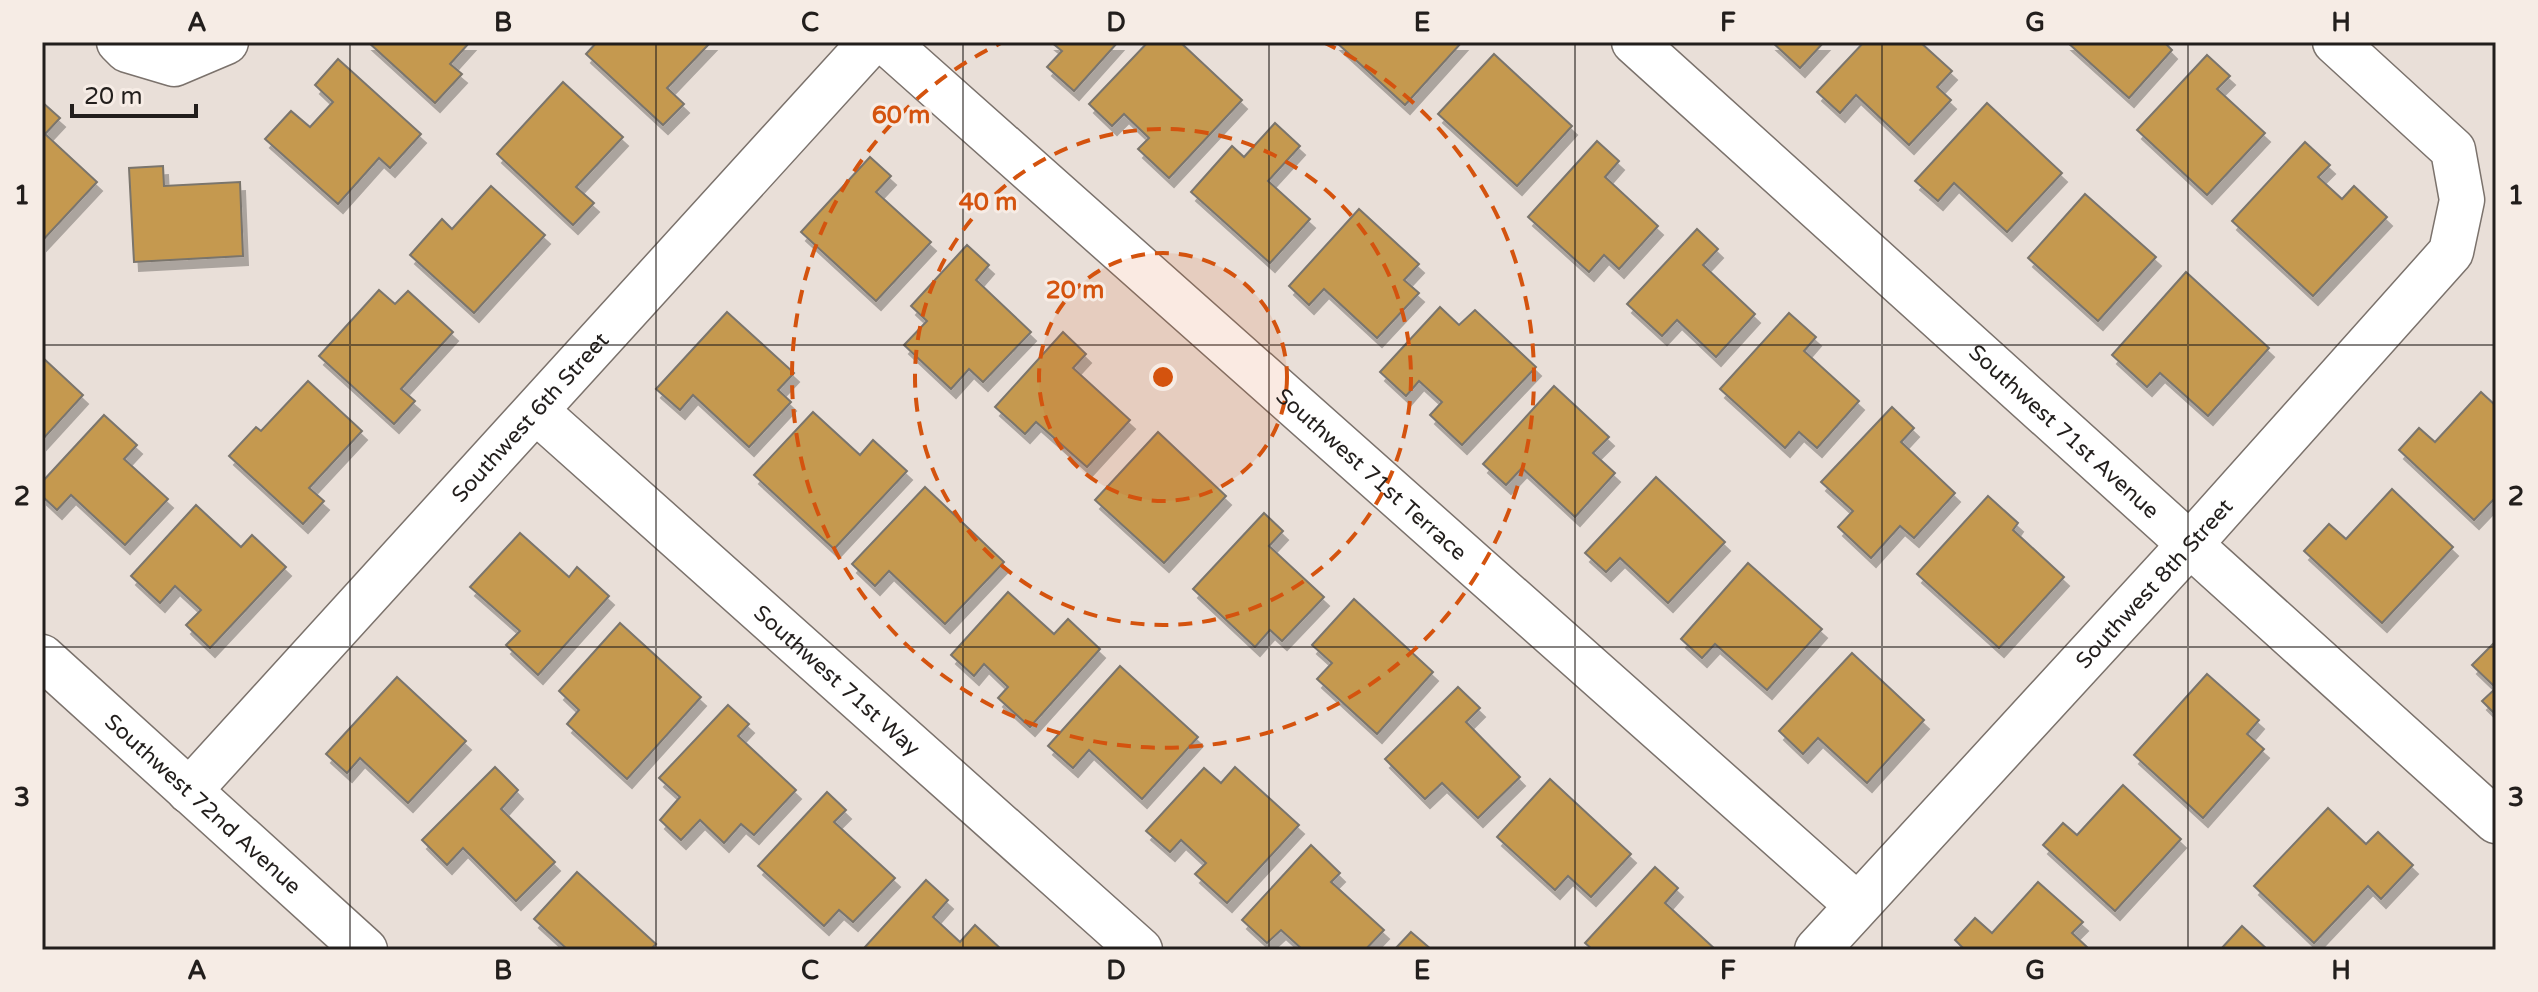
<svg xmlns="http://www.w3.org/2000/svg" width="2538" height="992" font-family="'Varela Round',sans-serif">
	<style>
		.building { fill: #c5994f; stroke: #7a746c; stroke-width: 2; filter: url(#shadow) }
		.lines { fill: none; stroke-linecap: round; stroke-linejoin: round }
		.minor-casing { stroke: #7b726c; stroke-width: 47 }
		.minor { stroke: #fff; stroke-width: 44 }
		.grid { fill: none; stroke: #221e1c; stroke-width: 2; stroke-opacity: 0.55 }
		.ring { fill: none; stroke: #d4530e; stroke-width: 4; stroke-dasharray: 14 10 }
		.labels { text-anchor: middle; stroke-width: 6; stroke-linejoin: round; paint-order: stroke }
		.street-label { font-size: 22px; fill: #221e1c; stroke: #f6ece5 }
		.centre { fill: #d4530e; stroke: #f6ece5; stroke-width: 4 }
		.ring-label { font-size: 24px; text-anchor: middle; font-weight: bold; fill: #d4530e; stroke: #f6ece5; stroke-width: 6; stroke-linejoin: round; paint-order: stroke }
		.neatline { fill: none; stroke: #221e1c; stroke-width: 3 }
		.grid-label { font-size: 26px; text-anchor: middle; font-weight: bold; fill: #221e1c }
	</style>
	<defs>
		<filter id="shadow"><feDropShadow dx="5" dy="9" stdDeviation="0" flood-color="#0004"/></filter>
	</defs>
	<rect width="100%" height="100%" fill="#e9dfd8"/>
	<g class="building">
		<path d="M368,42H470L450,64L462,74L435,103Z"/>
		<path d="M597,42H711L667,88L684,104L663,125L586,54Z"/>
		<path d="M1051,42H1118L1074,91L1047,67L1062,51Z"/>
		<path d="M1148,42H1180L1242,100L1169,178L1138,149L1149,138L1124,114L1112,126L1089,104Z"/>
		<path d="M1336,42H1462L1405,105Z"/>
		<path d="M1772,42H1824L1800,68Z"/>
		<path d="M1864,42H1920L1952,71L1937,87L1951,100L1909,145L1856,95L1840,113L1817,92Z"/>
		<path d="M2067,42H2164L2172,50L2129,98Z"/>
		<path d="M1494,54L1572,126L1517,186L1438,114Z"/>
		<path d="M2207,55L2230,76L2217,89L2265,133L2207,195L2137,130Z"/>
		<path d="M338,59L421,134L390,168L379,158L338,204L265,139L291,111L310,127L333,102L315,85Z"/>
		<path d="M563,82L623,137L576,187L594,203L573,225L497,154Z"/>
		<path d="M42,102L60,118L45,134L97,182L42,241Z"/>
		<path d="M1987,103L2062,173L2007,232L1954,183L1938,201L1915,181Z"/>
		<path d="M1275,123L1300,146L1268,181L1310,219L1270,263L1191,192L1232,146L1244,157Z"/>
		<path d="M1597,141L1619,161L1605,177L1658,226L1619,269L1604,255L1589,272L1528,217Z"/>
		<path d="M2305,142L2330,165L2318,177L2342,199L2354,186L2387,217L2313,296L2232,221Z"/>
		<path d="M870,157L891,176L876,192L931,242L876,301L801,232Z"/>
		<path d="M163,166L164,186L240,182L243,256L134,262L129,168Z"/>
		<path d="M491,186L545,235L474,313L410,255L442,219L452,229Z"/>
		<path d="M2085,194L2156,257L2098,321L2028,258Z"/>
		<path d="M1359,209L1419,264L1404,280L1419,293L1377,338L1324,289L1309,305L1289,286Z"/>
		<path d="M1697,229L1718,249L1703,265L1755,314L1716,357L1677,320L1662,336L1627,304Z"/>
		<path d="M967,245L989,265L976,280L1031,332L983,382L969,369L951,389L904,345L927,321L911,306Z"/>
		<path d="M2186,272L2269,348L2208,416L2160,373L2147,387L2112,355Z"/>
		<path d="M379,290L395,304L408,291L453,332L401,389L415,401L394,424L319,356Z"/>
		<path d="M1440,307L1459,325L1475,310L1536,367L1462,445L1430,415L1442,402L1419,381L1406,396L1380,372Z"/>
		<path d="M727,312L794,373L778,390L791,402L749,447L693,395L680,410L656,389Z"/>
		<path d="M1789,313L1816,337L1804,351L1859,401L1817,448L1799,432L1785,448L1720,389Z"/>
		<path d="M1063,332L1086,354L1073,368L1130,420L1087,467L1036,422L1025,434L995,407Z"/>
		<path d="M42,357L83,395L42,440Z"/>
		<path d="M308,381L362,431L309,488L324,501L303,524L229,456L256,427L261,431Z"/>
		<path d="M1554,386L1609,437L1593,453L1615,473L1575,517L1522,468L1506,485L1483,464Z"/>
		<path d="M2481,392L2496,406V497L2474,520L2399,450L2419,428L2435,442Z"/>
		<path d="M1892,407L1914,428L1901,442L1955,493L1914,538L1900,526L1871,558L1838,527L1853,511L1821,482Z"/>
		<path d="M813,412L860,455L873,440L907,471L834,549L754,475Z"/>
		<path d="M104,415L137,445L124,459L168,499L125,545L71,495L57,510L42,496V482Z"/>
		<path d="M1158,432L1226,496L1164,563L1095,500Z"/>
		<path d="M1656,477L1725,542L1668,603L1620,558L1606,572L1585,553Z"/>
		<path d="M925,487L1004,562L945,624L889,571L875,586L852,564Z"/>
		<path d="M2392,489L2453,547L2382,623L2304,551L2329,524L2346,539Z"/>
		<path d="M1988,496L2018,523L2013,530L2064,577L1999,648L1917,574Z"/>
		<path d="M196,505L241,547L252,535L286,567L210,648L186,625L201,610L175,586L160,603L131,576Z"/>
		<path d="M1264,513L1283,531L1269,546L1324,597L1282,641L1270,630L1255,647L1193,589Z"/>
		<path d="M520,533L569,577L577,567L609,596L538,675L506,645L520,631L470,587Z"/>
		<path d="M1748,563L1822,629L1767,690L1715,644L1702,658L1681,639Z"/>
		<path d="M1008,592L1054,634L1068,619L1100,649L1030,727L998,698L1008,687L984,664L974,676L951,655Z"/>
		<path d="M1354,599L1433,672L1377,734L1317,679L1332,663L1312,645Z"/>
		<path d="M620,623L701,697L627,779L567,724L579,710L559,691Z"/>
		<path d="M2496,641V715L2482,701L2496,688L2472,665Z"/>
		<path d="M1852,653L1924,720L1867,783L1818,738L1803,754L1779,731Z"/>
		<path d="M1120,666L1198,737L1142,799L1089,750L1073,768L1048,746Z"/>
		<path d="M2207,674L2259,720L2247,734L2264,749L2203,818L2134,755Z"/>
		<path d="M397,677L466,741L408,803L360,758L347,773L326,754Z"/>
		<path d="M1458,687L1480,708L1466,722L1520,777L1478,818L1442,783L1425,799L1385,759Z"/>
		<path d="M728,705L749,724L738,736L796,790L754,835L741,824L724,843L700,820L681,840L660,820L680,797L659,778Z"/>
		<path d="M495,767L518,790L501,809L555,862L516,901L463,848L447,865L422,840Z"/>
		<path d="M1235,767L1299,825L1227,903L1195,874L1206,863L1181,840L1170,852L1146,831L1204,768L1221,783Z"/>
		<path d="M1550,779L1631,854L1591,897L1568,876L1555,890L1497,837Z"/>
		<path d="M2123,785L2181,839L2115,911L2043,845L2063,823L2077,835Z"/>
		<path d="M827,792L846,810L834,822L895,878L853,922L839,910L824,926L758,866Z"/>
		<path d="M2328,808L2366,844L2378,832L2413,865L2381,899L2368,886L2314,943L2254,886Z"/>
		<path d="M1311,845L1340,873L1331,882L1384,930L1365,950H1303L1281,930L1267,943L1242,920Z"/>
		<path d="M1655,867L1678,888L1665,903L1716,950H1593L1585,943Z"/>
		<path d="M577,872L656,944L650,950H568L534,919Z"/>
		<path d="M926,880L948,900L933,917L960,942L975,925L1002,950H867L864,948Z"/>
		<path d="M2038,882L2083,922L2072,933L2088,948L2087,950H1965L1955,940L1975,918L1992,933Z"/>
		<path d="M2242,926L2268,950H2220Z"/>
		<path d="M1411,932L1432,950H1394Z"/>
	</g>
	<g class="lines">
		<defs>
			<g id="minor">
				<path d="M119,42L127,50L174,64L226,42"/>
				<path id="s1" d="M886,42L1857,905"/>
				<path id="s2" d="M1634,42L2496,821"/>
				<path id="s3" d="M536,411L1140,950"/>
				<path id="s4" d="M42,657L365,950"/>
				<path id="s5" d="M189,791L871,42"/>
				<path id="s6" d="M1817,950L2191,543L2451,252L2462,200L2453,150L2335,42"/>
			</g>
		</defs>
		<use href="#minor" class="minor-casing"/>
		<use href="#minor" class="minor"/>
	</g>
	<path class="grid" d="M350,42V950M656,42V950M963,42V950M1269,42V950M1575,42V950M1882,42V950M2188,42V950M42,345H2496M42,647H2496"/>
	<circle cx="1163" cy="377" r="124" fill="#d4530e" fill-opacity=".12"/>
	<g class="ring">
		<circle cx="1163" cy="377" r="124"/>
		<circle cx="1163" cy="377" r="248"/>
		<path d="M1323 42A371 371 0 1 1 1003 42"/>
	</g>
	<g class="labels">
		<g class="street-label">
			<text dy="8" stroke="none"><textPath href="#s5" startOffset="506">Southwest 6th Street</textPath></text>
			<text dy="8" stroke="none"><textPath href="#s2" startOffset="580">Southwest 71st Avenue</textPath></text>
			<text dy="8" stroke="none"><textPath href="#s1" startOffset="650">Southwest 71st Terrace</textPath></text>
			<text dy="8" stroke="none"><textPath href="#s6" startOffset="498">Southwest 8th Street</textPath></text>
			<text dy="8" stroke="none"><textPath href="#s3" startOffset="404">Southwest 71st Way</textPath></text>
			<text dy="8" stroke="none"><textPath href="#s4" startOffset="218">Southwest 72nd Avenue</textPath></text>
		</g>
	</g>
	<circle cx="1163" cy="377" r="12" class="centre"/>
	<g class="ring-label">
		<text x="901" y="123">60 m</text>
		<text x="988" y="210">40 m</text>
		<text x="1075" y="298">20 m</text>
	</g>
	<rect width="2538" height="992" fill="none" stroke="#f6ece5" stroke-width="88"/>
	<path d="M72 104v12h124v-12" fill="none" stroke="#221e1c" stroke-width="4"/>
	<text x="84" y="104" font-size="24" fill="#221e1c" stroke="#f6ece5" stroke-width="6" paint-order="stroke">20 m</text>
	<rect x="44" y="44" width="2450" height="904" class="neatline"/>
	<g class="grid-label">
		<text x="197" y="31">A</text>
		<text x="503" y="31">B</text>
		<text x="810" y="31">C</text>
		<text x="1116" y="31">D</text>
		<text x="1422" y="31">E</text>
		<text x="1728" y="31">F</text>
		<text x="2035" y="31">G</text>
		<text x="2341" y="31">H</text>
		<text x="22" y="204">1</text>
		<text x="2516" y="204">1</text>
		<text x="22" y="505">2</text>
		<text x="2516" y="505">2</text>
		<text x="22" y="806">3</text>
		<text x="2516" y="806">3</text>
		<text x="197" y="979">A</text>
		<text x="503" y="979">B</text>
		<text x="810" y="979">C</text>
		<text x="1116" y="979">D</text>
		<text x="1422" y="979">E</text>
		<text x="1728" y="979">F</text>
		<text x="2035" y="979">G</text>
		<text x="2341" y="979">H</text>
	</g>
</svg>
